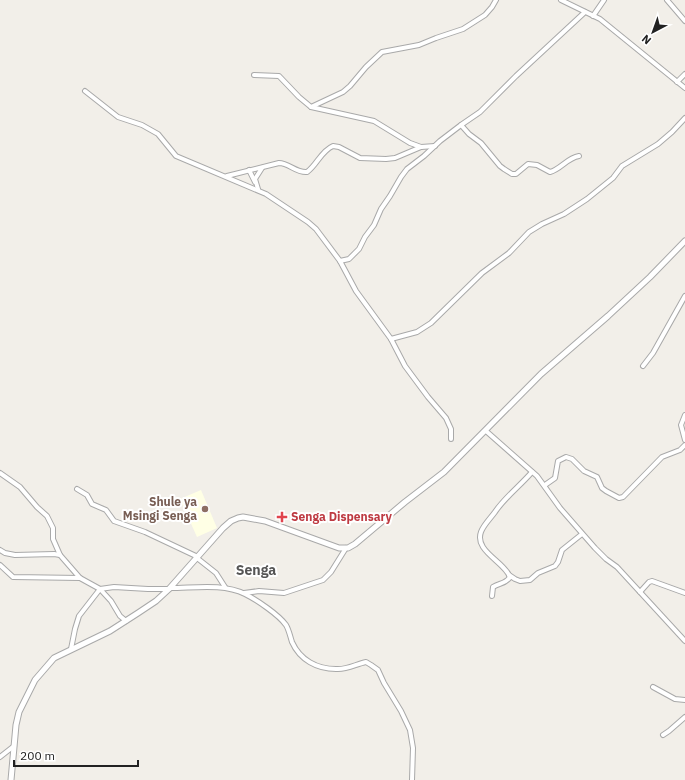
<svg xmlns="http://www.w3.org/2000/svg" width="685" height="780" font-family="'IBM Plex Sans',sans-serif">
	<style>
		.education { fill: #ffffe5 }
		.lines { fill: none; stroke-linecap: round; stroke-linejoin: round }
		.minor-casing { stroke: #a9a9a9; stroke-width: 6 }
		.tertiary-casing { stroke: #a9a9a9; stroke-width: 7 }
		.minor { stroke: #fff; stroke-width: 4 }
		.tertiary { stroke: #fff; stroke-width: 5 }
		.education-dot { fill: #8d6e63; stroke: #fff; stroke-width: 1.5 }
		.health-dot { fill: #e0444e; stroke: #fff; stroke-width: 1.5 }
		.labels { text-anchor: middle; stroke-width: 4; stroke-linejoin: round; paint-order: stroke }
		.education-label { font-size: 12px; font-weight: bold; fill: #785e54; stroke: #fff; text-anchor: end }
		.health-label { font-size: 12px; font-weight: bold; fill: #be3a42; stroke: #fff; text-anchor: start }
		.quarter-label { font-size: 14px; font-weight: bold; fill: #555; stroke: #fff }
	</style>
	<rect width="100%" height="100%" fill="#f2efe9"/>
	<path class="education" d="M201,490L217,528L197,537L180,499Z"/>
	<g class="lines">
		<defs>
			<g id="minor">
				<path d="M561,0L600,19L685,88"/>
				<path d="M667,0L685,21"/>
				<path d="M593,16L604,0"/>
				<path d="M254,75L279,76L299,97L311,107L374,121L410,143L421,147L435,146"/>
				<path d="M677,82L685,74"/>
				<path d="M85,91L118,117L142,125L158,134L176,156L266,194L308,222L316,229L340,261L356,291L391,339L405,366L428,397L446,418L451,429V439"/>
				<path d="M311,107L343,92L350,86L366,67L382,52L419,45L436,38L463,29L485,15L492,7L496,0"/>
				<path d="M461,125L469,134L481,143L500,166L504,169L512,174H516L528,164L537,165L550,172C561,169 567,158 579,156"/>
				<path d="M249,170L255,182"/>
				<path d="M227,176L279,163C289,163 296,173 307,172C317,165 321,151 333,146L339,147L360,158L386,159L395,158L421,147"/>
				<path d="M258,189L255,179L262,168"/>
				<path d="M340,261L349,259L359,249L365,237L374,225L381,209L390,196L401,177L407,169L424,156L440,141L461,125L480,112L516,76L585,12"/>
				<path d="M391,339L417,332L431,323L482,273L509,253L529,232L542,224L564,214L587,199L613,178L622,166L658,144L672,132L685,118"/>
				<path d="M643,366L653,353L685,296"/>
				<path d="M685,415L681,425L685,440"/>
				<path d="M486,431L537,476L560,508L595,548L606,559L617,567L685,641"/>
				<path d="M0,473L20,487L37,507L47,516L53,528V539L60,555"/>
				<path d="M545,485L555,478L558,461L566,457L572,459L584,471L597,477L602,488L606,491L619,498L623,497L662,457L680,450L685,445"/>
				<path d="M77,489L87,495L92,504L106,510L114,521L145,532L198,557"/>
				<path d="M0,550L5,553L15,555L54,554L60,555L80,578L100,589L111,601L120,616L126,621"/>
				<path d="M197,558L216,573L225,587"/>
				<path d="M0,565L13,577L80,578"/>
				<path d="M509,575L515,579L520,581L530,580L538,573L555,566L558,562L562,550L582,534"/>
				<path d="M170,588C194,588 223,583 245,594C257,600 279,615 286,625C289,630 290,636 292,642C300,660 317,669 336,669C347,670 356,664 366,662L371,665L378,670L384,683L401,711L410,730L413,748L412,780"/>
				<path d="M640,592L649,582L652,581L685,593"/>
				<path d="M244,593L259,591L284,593L323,580L331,572L346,548"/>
				<path d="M492,596L493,587C499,583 506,584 510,577C506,566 490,558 483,547C474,533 487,523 495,512C505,497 520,486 532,472"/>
				<path d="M71,649L75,629L79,616L100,589L114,587L148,589H169"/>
				<path d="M653,687L675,699L685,700"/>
				<path d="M663,735L669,731L685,717"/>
				<path d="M0,757L14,746"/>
			</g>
			<path id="tertiary" d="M11,780L16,725L19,712L35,680L54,658L110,631L138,613L156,601L169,589L223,528L231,521L238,518L243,517L265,521L339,548H348L355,544L405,502L444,472L541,374L608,316L650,277L685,241"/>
		</defs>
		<use href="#minor" class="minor-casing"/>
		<use href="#tertiary" class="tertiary-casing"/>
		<use href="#minor" class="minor"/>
		<use href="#tertiary" class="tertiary"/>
	</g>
	<circle class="education-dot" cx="205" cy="509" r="4"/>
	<path class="health-dot" d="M280 511h4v4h4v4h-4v4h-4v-4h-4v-4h4z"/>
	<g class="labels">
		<g class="education-label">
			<text x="197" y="506">Shule ya<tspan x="197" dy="14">Msingi Senga</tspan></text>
		</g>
		<g class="health-label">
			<text x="291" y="521">Senga Dispensary</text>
		</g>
		<g class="quarter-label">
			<text x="256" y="575">Senga</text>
		</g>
	</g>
	<g transform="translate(653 32) rotate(221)" stroke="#ffffff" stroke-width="3" paint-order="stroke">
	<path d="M0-3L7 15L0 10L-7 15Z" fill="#222222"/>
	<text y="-6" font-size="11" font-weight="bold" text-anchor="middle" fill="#222222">N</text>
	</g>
	<path d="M14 760v6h124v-6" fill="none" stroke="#222222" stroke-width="2"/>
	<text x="20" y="760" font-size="12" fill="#222222" stroke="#ffffff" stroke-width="3" paint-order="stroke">200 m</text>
</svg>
